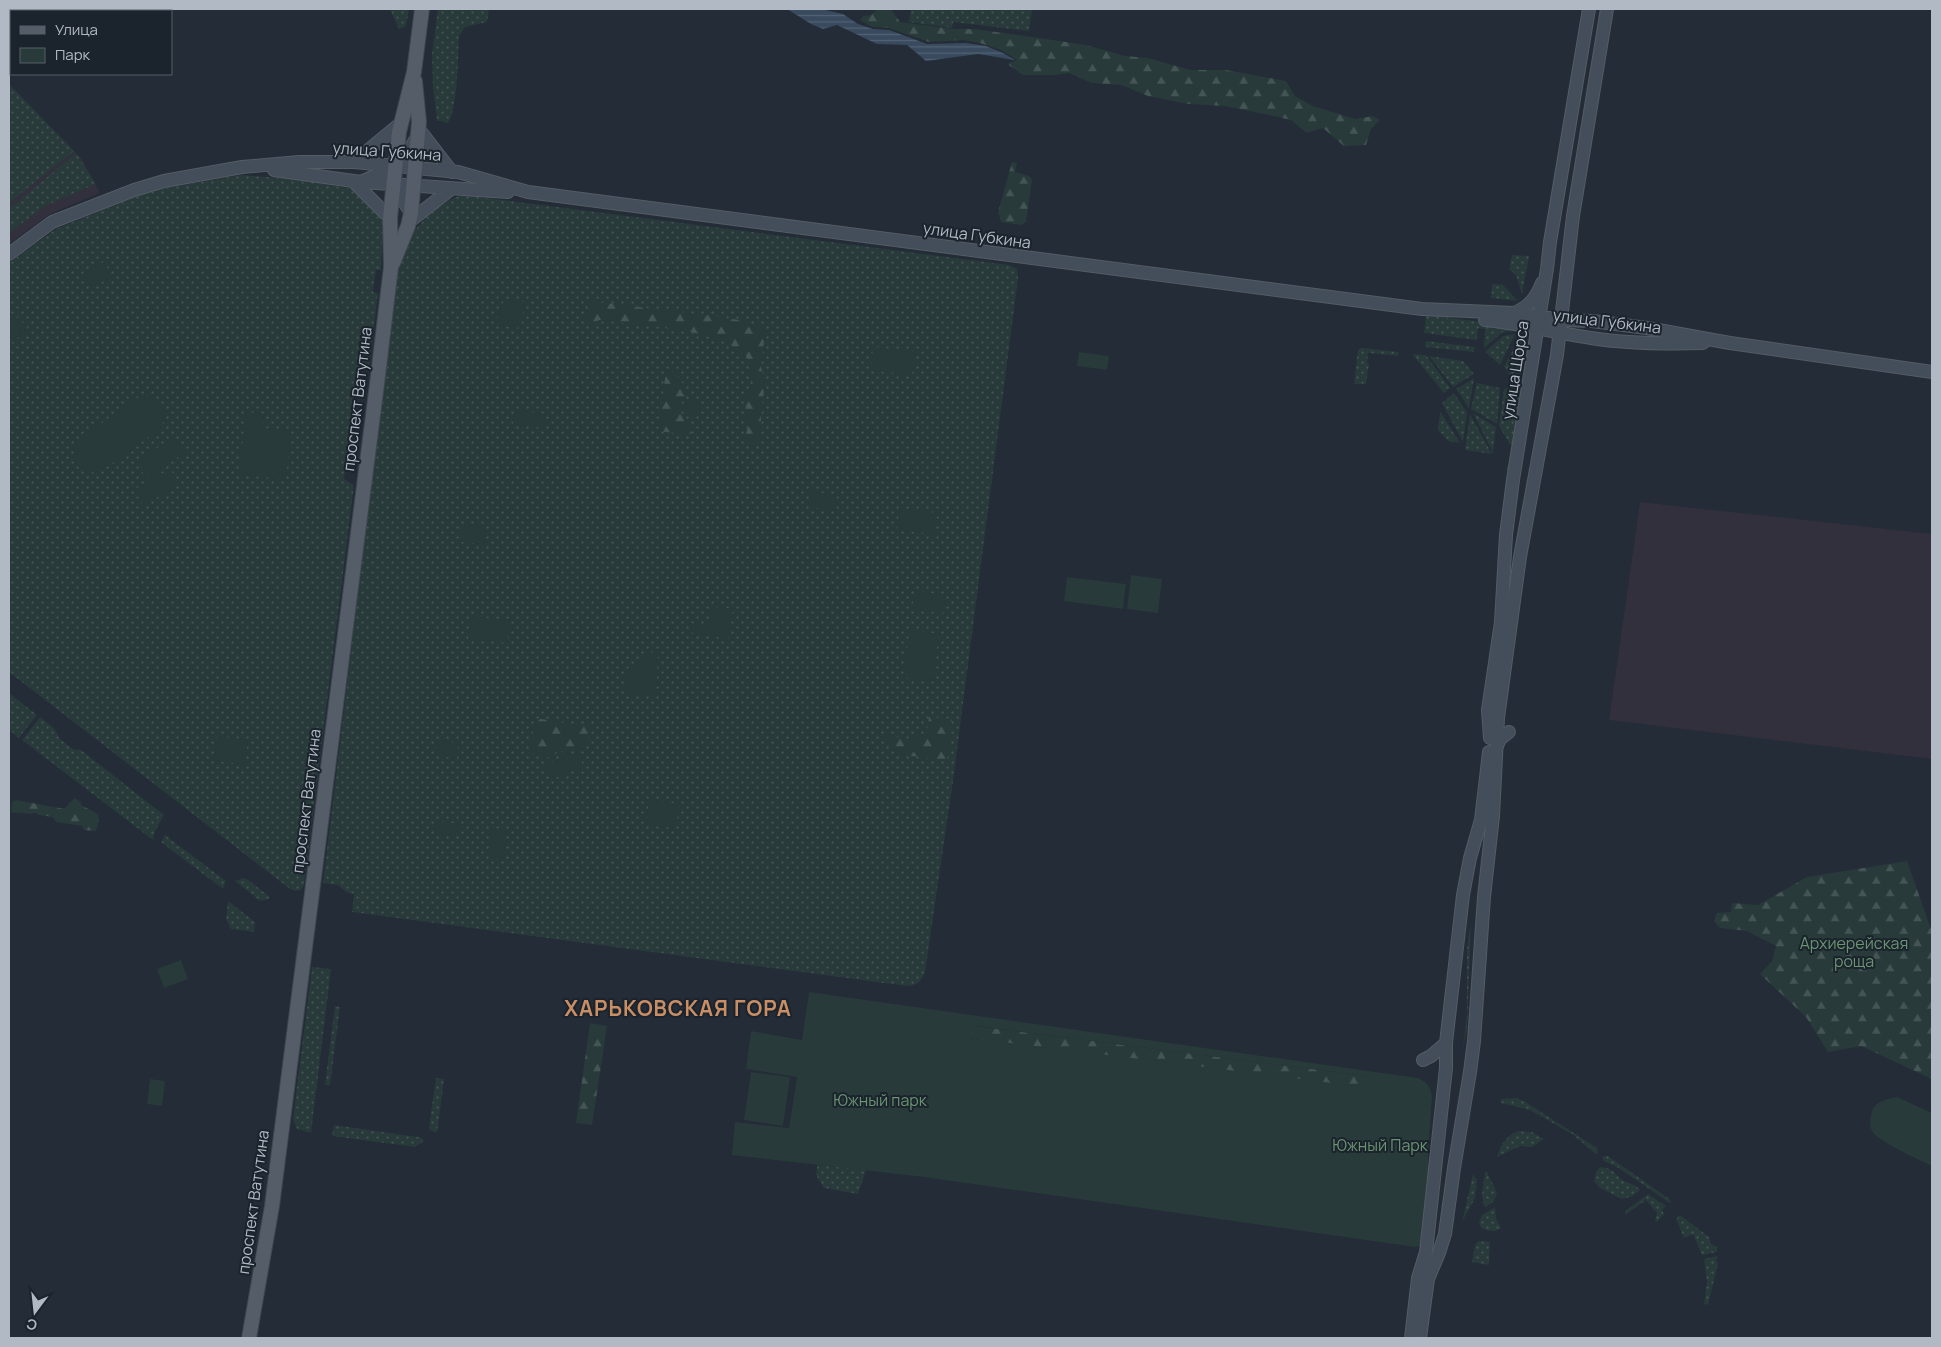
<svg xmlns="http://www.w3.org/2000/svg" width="1941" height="1347" font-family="Manrope,sans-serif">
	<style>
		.medical { fill: #31303c }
		.grass { fill: url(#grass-dots) }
		.forest { fill: url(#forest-firs) }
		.green { fill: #283a3a; fill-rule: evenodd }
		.water { fill: url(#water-rules) }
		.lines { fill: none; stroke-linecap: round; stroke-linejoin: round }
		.secondary-casing { stroke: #545c65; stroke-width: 14 }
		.primary-casing { stroke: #3f4751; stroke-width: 16 }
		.secondary { stroke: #444d5a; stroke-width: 12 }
		.primary { stroke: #545d68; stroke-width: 14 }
		.labels { text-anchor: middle; stroke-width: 4; stroke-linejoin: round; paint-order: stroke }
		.street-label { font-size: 16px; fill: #b1b9c4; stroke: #1b232c }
		.park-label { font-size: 16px; fill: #6a9372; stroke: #1b232c }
		.district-label { font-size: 21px; font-weight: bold; letter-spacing: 1px; fill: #ca8e65; stroke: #1b232c }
	</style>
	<defs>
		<pattern id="grass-dots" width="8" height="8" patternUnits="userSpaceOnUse" patternTransform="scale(1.25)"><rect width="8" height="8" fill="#283a3a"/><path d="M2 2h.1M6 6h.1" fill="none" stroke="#455455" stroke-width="1.8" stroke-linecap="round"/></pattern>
		<pattern id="forest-firs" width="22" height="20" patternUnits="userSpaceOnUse" patternTransform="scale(1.25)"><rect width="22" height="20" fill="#283a3a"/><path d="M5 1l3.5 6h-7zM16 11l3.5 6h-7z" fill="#455455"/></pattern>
		<pattern id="water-rules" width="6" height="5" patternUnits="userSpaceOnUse" patternTransform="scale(1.25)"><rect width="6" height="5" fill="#394a5f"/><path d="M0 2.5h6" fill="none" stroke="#536274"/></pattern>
	</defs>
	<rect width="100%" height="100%" fill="#232c37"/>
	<g class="medical">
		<path d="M9,85L81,158L100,193L50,214L9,244Z"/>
		<path d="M1640,502L1932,534V759L1609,720Z"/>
	</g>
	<g class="grass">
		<path d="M390,9H409L406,26L399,29Z"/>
		<path d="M438,9H489L487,22L465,27L459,36C458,54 458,113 447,124L443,121H437L433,87L432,54Z"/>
		<path d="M911,9H1032L1029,31L953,22L952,28L909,22Z"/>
		<path d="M9,84L74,151L9,203Z"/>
		<path d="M76,153L96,184L45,206L9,233V209Z"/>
		<path d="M241,175L295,179L354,189L383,218L381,270H376L373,292L378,293L369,368L358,370L344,479L354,485L304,885L301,890L295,891L290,889L9,672V263L56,229L137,196L166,188Z"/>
		<path d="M464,195L1009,265L1017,269L1018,278L953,781L925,972C922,981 916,986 907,986L352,912L354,894L346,892L338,885L323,883L398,266C402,257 405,246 410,237C422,220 443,198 464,195Z"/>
		<path d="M1512,255L1529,256L1522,294L1516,275L1509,269Z"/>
		<path d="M1492,284L1500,285L1502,284L1518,301L1491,298Z"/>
		<path d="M1426,315L1508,325L1518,330L1503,332L1484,348L1485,329L1478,328L1477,340L1424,333Z"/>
		<path d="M1515,334L1500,365L1485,352L1503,336Z"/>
		<path d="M1520,336L1522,338L1520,390L1511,471H1507L1511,446L1499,426L1504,389L1516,388L1509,373L1504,367Z"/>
		<path d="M1426,341L1475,347L1474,352L1425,347Z"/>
		<path d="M1361,348L1399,352L1398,356L1368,353L1367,363L1369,364L1366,384H1354L1358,350Z"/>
		<path d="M1412,354L1426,355L1450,388L1444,393Z"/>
		<path d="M1429,356L1463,361L1474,374L1453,387Z"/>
		<path d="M1474,378L1469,408L1456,389Z"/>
		<path d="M1477,383L1500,388L1497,424L1471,409Z"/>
		<path d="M1454,393L1467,412L1463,442L1442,403Z"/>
		<path d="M1440,411L1460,443L1448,441L1438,430Z"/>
		<path d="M1473,413L1496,427L1493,453Z"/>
		<path d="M1470,414L1492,454L1465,450Z"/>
		<path d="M9,693L37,715L19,738L9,730Z"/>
		<path d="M40,717L54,728L60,739L73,749L81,750L164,815L155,831L153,840L22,740Z"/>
		<path d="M165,835L226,881L223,889L161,842Z"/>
		<path d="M244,878L248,880L269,896V899L260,901L235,881Z"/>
		<path d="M228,901L255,922L254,932L231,929L226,919Z"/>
		<path d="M1471,926L1467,1028L1463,1049L1467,1014V950L1470,927Z"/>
		<path d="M312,967L331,969L311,1133L297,1129L293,1119Z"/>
		<path d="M335,1006L340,1007L330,1085H325Z"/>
		<path d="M436,1078L444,1079L437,1133L430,1130L429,1127Z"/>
		<path d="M1516,1098L1524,1101L1597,1148L1598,1154H1596L1572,1134L1530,1110L1501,1103V1099Z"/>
		<path d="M334,1125L418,1137L422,1138L424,1141L415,1147L332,1136Z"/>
		<path d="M1518,1131L1532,1132L1544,1139L1532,1147L1520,1146L1497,1157C1501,1144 1505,1137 1518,1131Z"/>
		<path d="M821,1137L867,1168L858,1194L824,1188L816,1175Z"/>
		<path d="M1604,1156H1608L1668,1198L1671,1202L1670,1203L1617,1167L1604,1161L1602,1158Z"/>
		<path d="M1600,1167C1613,1168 1613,1172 1621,1179C1627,1184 1635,1183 1640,1190L1633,1196L1622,1199L1600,1188L1594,1181L1596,1172Z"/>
		<path d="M1485,1172H1487L1497,1193L1494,1201L1486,1207L1484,1206L1482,1195Z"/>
		<path d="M1473,1174L1477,1180L1475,1198L1462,1222Z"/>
		<path d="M1648,1194L1666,1206L1662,1210L1664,1214L1657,1222L1655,1220L1657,1213L1646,1200L1625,1215V1211Z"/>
		<path d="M1495,1207L1496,1218L1501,1228C1495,1233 1487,1231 1481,1228L1479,1222L1482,1215Z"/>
		<path d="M1680,1215L1709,1237L1711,1244L1717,1247V1252L1702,1255L1693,1234L1684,1238L1676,1219Z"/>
		<path d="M1479,1241L1490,1242L1489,1265L1472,1262L1475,1245Z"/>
		<path d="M1717,1256L1716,1261L1718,1263L1708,1305L1704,1304L1707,1282L1704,1259Z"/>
	</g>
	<g class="forest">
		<path d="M877,9H891L900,22L954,29H974L1046,39L1086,45L1125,56L1148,58L1190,70H1226L1286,81L1295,96L1313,106L1355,119L1373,116L1380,120L1371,129L1366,145L1344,146L1323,128L1307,133L1291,120L1269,115L1225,106L1188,104L1148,96L1121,85L1092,83L1069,73L1054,75H1023L1007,64L1017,60L1001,50L980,43L963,40L929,42L889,28L872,27L860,20L863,16L871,15Z"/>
		<path d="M1012,162L1017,163L1015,172L1029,176L1032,179L1026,222L1021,225L1001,222L998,212Z"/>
		<path d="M589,301L713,316L745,321L762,328L765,333L761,367L765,381L758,446C744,444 744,436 749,425L745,413L747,393L752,379L746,356L725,341L684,330L599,320L591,325L585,324L586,306Z"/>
		<path d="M668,370L674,372L687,389C686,397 681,402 679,410L691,426V435L658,431L666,371Z"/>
		<path d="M929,717L952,719L947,761L897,754L881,735L910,739L911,735L926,737Z"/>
		<path d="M541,719L590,727L588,742L578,750L558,751C551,761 539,759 530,752L534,721Z"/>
		<path d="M75,798L81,802V805L98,814L99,821L96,831L84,830L82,826L56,822L53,817L39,815L35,813C28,815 21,812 12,813L11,810L12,802L16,800L65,809L69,803Z"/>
		<path d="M1907,861L1932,932V1079L1861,1046L1828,1052L1806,1017L1760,974L1772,961L1776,946L1747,931L1720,928L1714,921L1717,913L1731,912L1732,903L1758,905L1807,877Z"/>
		<path d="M590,1023L607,1026L592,1125L576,1123Z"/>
		<path d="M975,1026L1375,1077L1372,1098L848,1042H967Z"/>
	</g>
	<g class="green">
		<path d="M104,262L112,277L90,288L83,274Z"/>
		<path d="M504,300L524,302L521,328L494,325Z"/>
		<path d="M18,317L28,329L9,345V324Z"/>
		<path d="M873,347L915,352L912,375L871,370Z"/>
		<path d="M1079,352L1109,356L1107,370L1077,366Z"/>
		<path d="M144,396C164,399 169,412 160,429L101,471C79,477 67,460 78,440L137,398Z"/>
		<circle cx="692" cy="408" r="9"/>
		<path d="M515,410L545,414L543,428L513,424Z"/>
		<path d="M246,412L264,414L263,428L291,430L286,479L239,475Z"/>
		<path d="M174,436L185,452L147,479L136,463Z"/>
		<path d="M170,469L179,483L144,506L134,490Z"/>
		<path d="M810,491L837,495L836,510L808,507Z"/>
		<path d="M900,509L937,513L935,534L897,530Z"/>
		<path d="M462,524L486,527L484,544L461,542Z"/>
		<path d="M1131,575L1162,579L1158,613L1127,609Z"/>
		<path d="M1067,577L1126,584L1123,609L1064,601Z"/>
		<path d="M915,591L945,595L943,613L912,608Z"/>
		<path d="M717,607L733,609L728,639L689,632L690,623L708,626L711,610L716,611Z"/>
		<path d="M471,616L510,621L507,643L468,638Z"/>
		<path d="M910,630L939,634L932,682L903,677Z"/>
		<path d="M658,649L656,696L626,694L624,671Z"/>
		<path d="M217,736L248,740L245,764L215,761Z"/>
		<path d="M437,740L458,743L457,758L436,756Z"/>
		<path d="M560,752L583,755L580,772L565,770L564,778L545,775L547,761L558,763Z"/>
		<path d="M649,800L679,804L676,828L646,825Z"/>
		<path d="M435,821L467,825L452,836L434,834Z"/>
		<path d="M491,828L507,830L503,859L488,857Z"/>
		<path d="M181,960L188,979L164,988L157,969Z"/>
		<path d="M809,992L1418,1078C1427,1082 1431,1087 1432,1096L1428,1154L1430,1193L1423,1242L1420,1246L1415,1247L924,1177L732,1155L735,1122L789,1128L797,1077L746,1069L751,1031L802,1040ZM976,1026L1374,1077L1372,1098L1371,1097L1372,1088L970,1038Z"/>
		<path d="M751,1072L790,1077L783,1126L744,1120Z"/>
		<path d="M150,1079L165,1081L162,1106L147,1104Z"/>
		<path d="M1897,1097L1932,1113V1166C1920,1160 1877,1141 1872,1131C1869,1125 1870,1119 1872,1112C1875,1101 1887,1099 1897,1097Z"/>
	</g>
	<path class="water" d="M787,9H821L843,14L858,24L873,29L889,30L927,44L966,43L986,46L1003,53L1015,60L978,54L926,61L907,45L877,44L837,25L823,29L811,24Z"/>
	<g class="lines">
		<defs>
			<g id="secondary">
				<path d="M418,128L452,172"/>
				<path d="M354,162L400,124"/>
				<path d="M274,170L361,182L508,192"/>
				<path d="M390,180L411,213"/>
				<path d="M353,181L390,218"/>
				<path d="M363,181C392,169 403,164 418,135"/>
				<path d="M410,221L451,189"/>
				<path d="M9,254L52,222L134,190L164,181L242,167L299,162H354L458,172L528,192L1422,309L1514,313L1562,320L1592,321L1647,328L1730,343L1932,372"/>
				<path d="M1514,313C1529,307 1536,298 1542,283"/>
				<path d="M1485,320C1521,323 1555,333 1591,338C1628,344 1665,344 1703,343"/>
				<path d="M1490,738L1488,710L1501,622L1506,535L1513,480L1547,269L1550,242L1589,9"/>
				<path d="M1497,746L1500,739L1509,732"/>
				<path d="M1423,1060L1431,1056L1446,1043L1463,895L1470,858L1481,820L1489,752"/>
				<path d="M1411,1338L1418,1278L1426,1252L1446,1068V1043"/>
				<path d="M1420,1338L1428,1279L1439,1253L1445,1234L1454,1168L1470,1072L1474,1041L1484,897L1493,816L1498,718L1520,557L1557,355L1573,216L1607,9"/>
			</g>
			<g id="primary">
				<path d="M393,263L408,226L411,213L419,122L415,81"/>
				<path d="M249,1338L272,1206L377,384L391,267L390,218L399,132L414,72L422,9"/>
			</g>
		</defs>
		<use href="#secondary" class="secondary-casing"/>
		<use href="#primary" class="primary-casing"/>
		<use href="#secondary" class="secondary"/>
		<use href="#primary" class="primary"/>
	</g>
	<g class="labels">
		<g class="street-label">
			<text transform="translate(387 151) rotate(4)" y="6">улица Губкина</text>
			<text transform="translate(977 235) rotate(8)" y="6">улица Губкина</text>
			<text transform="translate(1607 321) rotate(7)" y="6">улица Губкина</text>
			<text transform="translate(1515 370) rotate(-81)" y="6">улица Щорса</text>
			<text transform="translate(357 399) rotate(-83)" y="6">проспект Ватутина</text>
			<text transform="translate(306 801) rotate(-83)" y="6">проспект Ватутина</text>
			<text transform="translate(253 1202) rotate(-82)" y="6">проспект Ватутина</text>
		</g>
		<g class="park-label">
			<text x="1854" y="949">Архиерейская<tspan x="1854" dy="18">роща</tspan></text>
			<text x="880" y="1106">Южный парк</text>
			<text x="1380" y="1151">Южный Парк</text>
		</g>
		<g class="district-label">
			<text x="678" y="1016">ХАРЬКОВСКАЯ ГОРА</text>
		</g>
	</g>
	<rect width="1941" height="1347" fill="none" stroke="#b1b9c4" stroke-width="20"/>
	<rect x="10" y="10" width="162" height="65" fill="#1b232c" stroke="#575f69"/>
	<rect x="20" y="26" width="25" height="8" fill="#545d68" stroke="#575f69"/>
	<text x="55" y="35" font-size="15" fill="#b1b9c4">Улица</text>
	<rect x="20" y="48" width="25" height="15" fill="#283a3a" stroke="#575f69"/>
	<text x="55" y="60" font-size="15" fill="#b1b9c4">Парк</text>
	<g transform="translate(35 1312) rotate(195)" stroke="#1b232c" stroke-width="4" paint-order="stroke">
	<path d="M0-4L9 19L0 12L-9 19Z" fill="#b1b9c4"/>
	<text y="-8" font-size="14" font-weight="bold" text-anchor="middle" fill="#b1b9c4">С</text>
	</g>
</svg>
